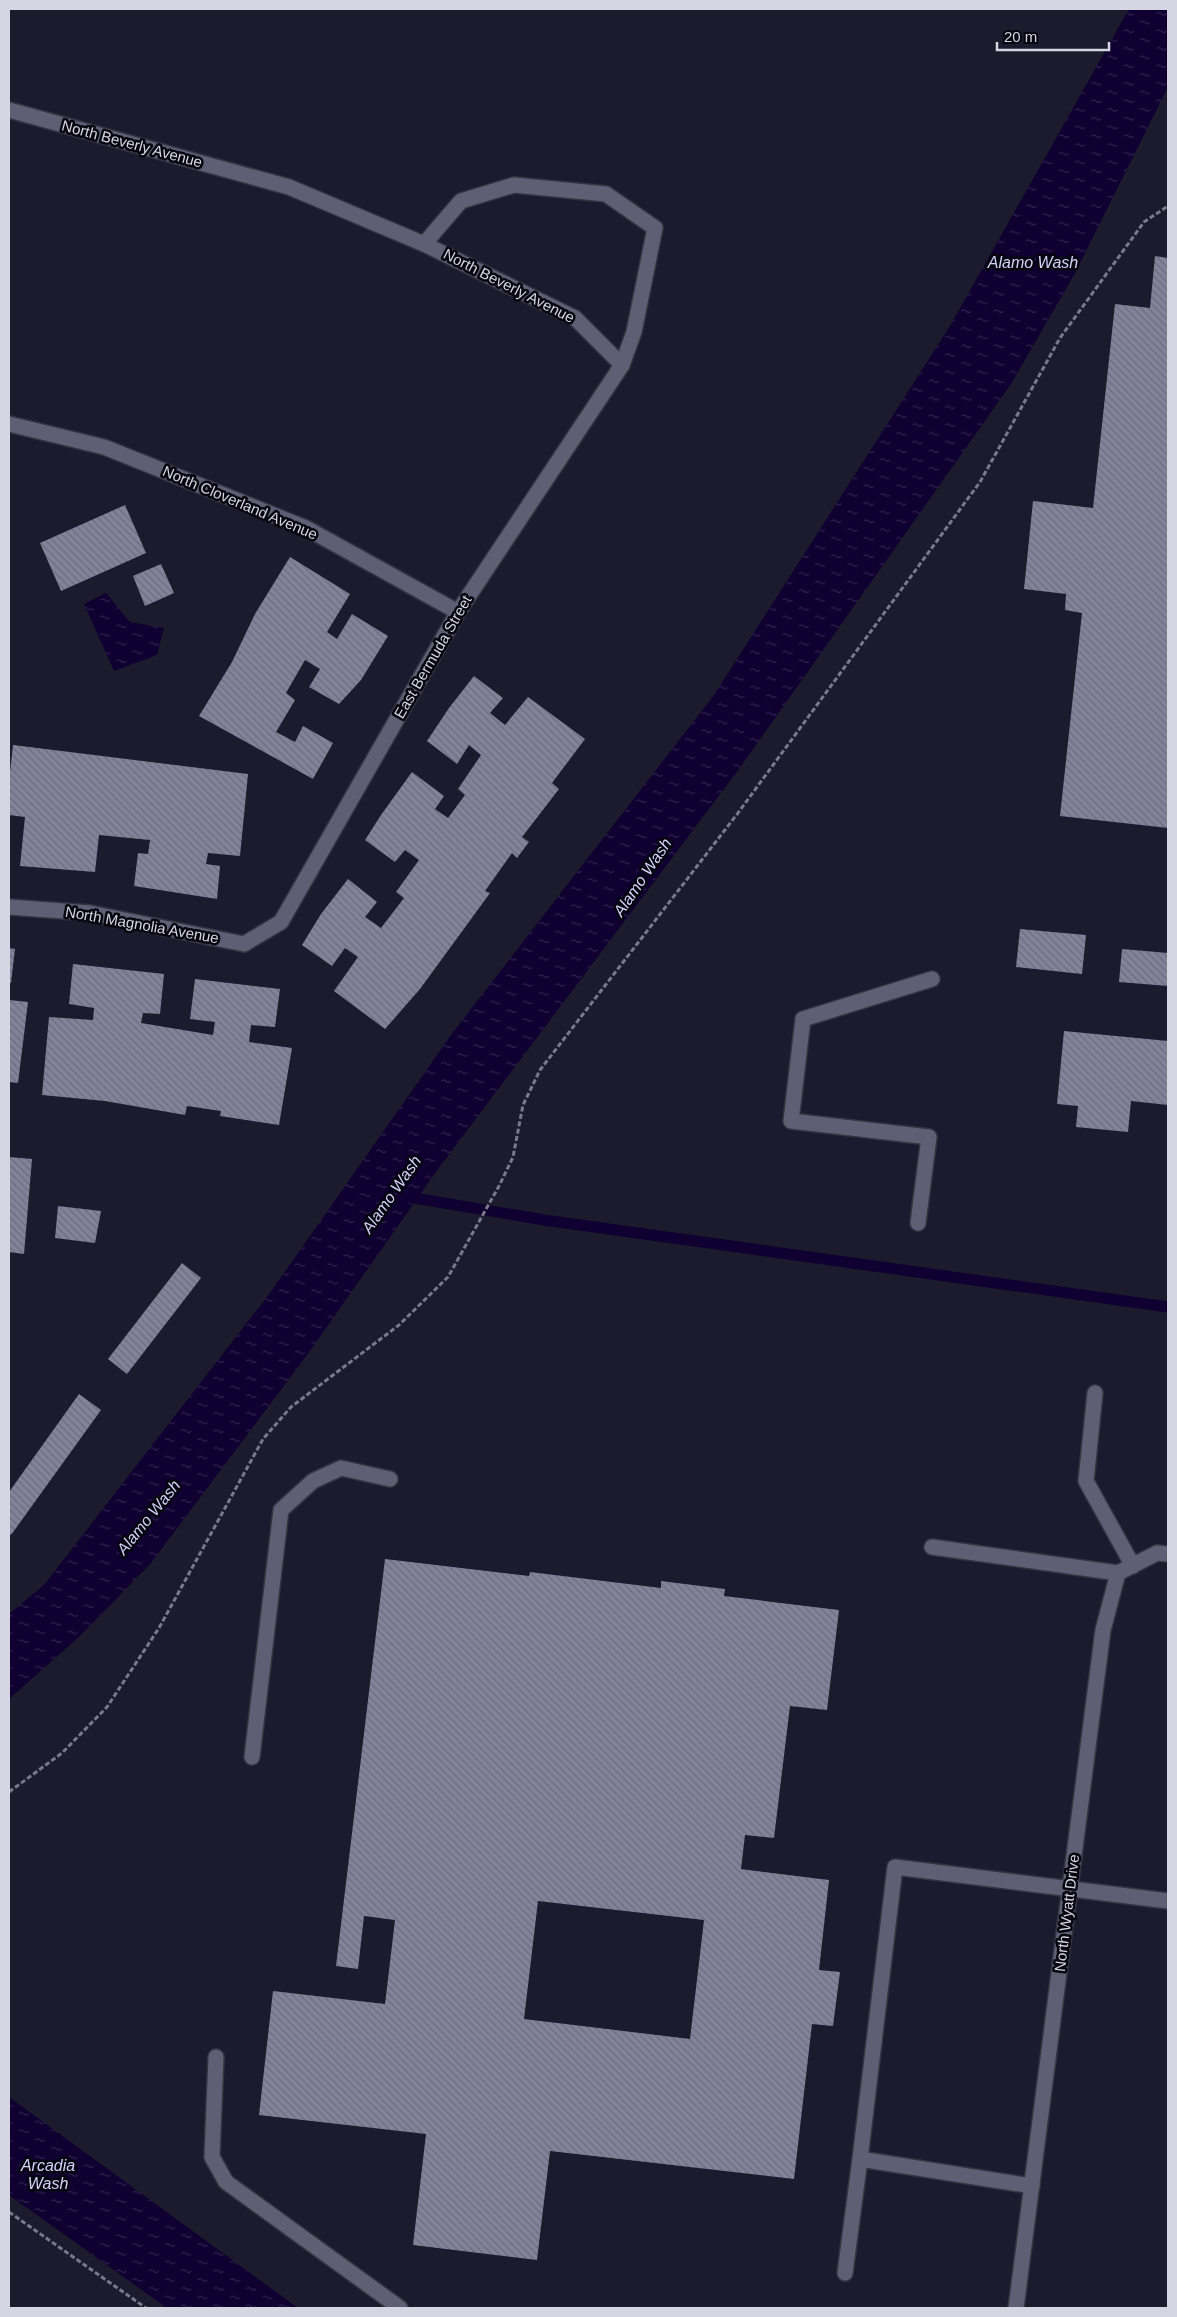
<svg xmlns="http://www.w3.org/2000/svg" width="1177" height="2317" font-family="Arial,sans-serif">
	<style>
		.water { fill: url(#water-ripples) }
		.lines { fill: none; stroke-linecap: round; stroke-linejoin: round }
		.stream { stroke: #0f0031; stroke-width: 11 }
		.building { fill: url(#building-back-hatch); fill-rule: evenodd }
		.minor-casing { stroke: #353342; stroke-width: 18 }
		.path { stroke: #7a7989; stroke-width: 3; stroke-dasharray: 5 2.5; stroke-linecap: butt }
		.minor { stroke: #5f5e75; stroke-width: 15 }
		.labels { text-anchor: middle; stroke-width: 5; stroke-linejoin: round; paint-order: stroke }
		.street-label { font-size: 15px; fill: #d6d6e3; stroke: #07060e }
		.water-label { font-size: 16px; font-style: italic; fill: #d4d1fc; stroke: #07060e }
	</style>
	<defs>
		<pattern id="water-ripples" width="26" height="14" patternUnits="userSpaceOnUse" patternTransform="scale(1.25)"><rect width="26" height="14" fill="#0f0031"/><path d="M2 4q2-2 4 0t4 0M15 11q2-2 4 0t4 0" fill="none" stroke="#31244f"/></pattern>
		<pattern id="building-back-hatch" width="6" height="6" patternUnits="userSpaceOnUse" patternTransform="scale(1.25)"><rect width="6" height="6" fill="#84829b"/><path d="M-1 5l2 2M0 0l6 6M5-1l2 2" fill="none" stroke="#6c6b7d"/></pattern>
	</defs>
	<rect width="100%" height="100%" fill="#1c1a2d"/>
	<g class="water">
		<path d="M1129,9H1168V87L1074,275L1011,384L739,769L438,1169L307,1355L151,1563L81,1635L9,1699V1614L44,1585L270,1293L451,1035L714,695L950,326Z"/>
		<path d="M106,593L130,622L164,628L157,655L114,671L84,604Z"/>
		<path d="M9,2097L298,2308H167L9,2195Z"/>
	</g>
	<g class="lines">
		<path class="stream" d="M403,1196L544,1220L1168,1307"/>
	</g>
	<g class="building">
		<path d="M1155,256L1168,258V828L1060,816L1082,613L1065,610L1066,594L1024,589L1033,501L1093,508L1115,304L1150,308Z"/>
		<path d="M125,505L146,553L61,591L40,543Z"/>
		<path d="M290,557L350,594L327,632L337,639L352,614L388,636L361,680L339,704L309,687L320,669L305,660L286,693L295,700L276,732L295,742L303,726L333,743L313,779L199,716L232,662L255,614Z"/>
		<path d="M161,564L174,593L145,606L133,576Z"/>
		<path d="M474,676L503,698L490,713L505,725L528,697L585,739L552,783L559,789L522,837L529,842L517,858L512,853L485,891L490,893L420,989L385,1029L334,991L358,957L345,948L332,966L302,945L321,914L348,879L377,902L365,917L381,928L404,898L396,892L419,860L405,850L395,862L365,840L381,815L412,772L444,796L435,809L448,818L465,795L458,789L481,755L469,745L457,764L427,741L449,708Z"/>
		<path d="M13,745L248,774L240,856L208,853L206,864L220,866L217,899L134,886L138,853L148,854L150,840L99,835L95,872L20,866L25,817L9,815V781Z"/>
		<path d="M1020,929L1086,935L1082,974L1016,967Z"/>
		<path d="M9,948L15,949L11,983H9Z"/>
		<path d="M1122,949L1168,953V986L1119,982Z"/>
		<path d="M73,964L164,974L160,1014L143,1013L141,1023L213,1035L215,1022L190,1019L195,979L280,989L275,1027L251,1025L249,1042L292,1048L279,1125L220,1116L221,1111L187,1106L185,1115L105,1101L42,1095L49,1017L93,1020L94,1008L69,1004Z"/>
		<path d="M9,1000L28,1002L18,1083L9,1082Z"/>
		<path d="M1064,1031L1168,1041V1105L1131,1101L1128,1132L1076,1127L1078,1106L1057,1104Z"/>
		<path d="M9,1157L32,1159L24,1254L9,1252Z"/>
		<path d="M58,1206L101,1211L95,1243L55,1238Z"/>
		<path d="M182,1263L201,1278L127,1374L108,1359Z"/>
		<path d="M79,1394L101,1410L11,1535L9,1533V1492Z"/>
		<path d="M385,1559L529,1576L530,1572L661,1588V1581L725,1589L724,1596L839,1610L827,1710L790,1706L774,1838L745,1835L741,1869L829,1880L819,1970L840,1972L833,2026L812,2024L794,2179L550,2151L537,2260L413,2245L426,2134L259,2115L273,1991L385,2004L395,1920L364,1916L358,1969L336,1966ZM538,1901L704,1920L690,2039L524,2019Z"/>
	</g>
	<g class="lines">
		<defs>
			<g id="minor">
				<path d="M9,110L289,187L424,244L575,318L622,365"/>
				<path d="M9,424L104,447L306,528L458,612"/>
				<path d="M9,907L90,913L244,944L281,922L458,612L622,365L634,332L655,228L606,194L514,185L461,201L424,244"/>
				<path d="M918,1223L929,1137L791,1121L803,1019L932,979"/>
				<path d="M1095,1393L1086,1481L1133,1566"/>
				<path d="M932,1547L1118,1573"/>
				<path d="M252,1757L281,1510L313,1481L341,1468L390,1479"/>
				<path d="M216,2057L212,2157L226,2182L400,2308"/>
				<path d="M1032,2186L860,2159L895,1867L1168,1901"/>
				<path d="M845,2273L860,2159"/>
				<path d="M1016,2308L1103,1630L1118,1573L1157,1553L1168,1554"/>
			</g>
		</defs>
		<use href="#minor" class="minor-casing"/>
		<g class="path">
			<path d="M9,1792L62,1753L107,1707L159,1628L263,1439L291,1407L399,1325L448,1277L499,1186L513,1157L523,1105L540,1070L738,813L980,482L1060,338L1144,222L1168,206"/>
			<path d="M9,2212L146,2308"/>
		</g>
		<use href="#minor" class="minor"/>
	</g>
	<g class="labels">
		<g class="street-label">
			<text transform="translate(132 144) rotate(15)" y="5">North Beverly Avenue</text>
			<text transform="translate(509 286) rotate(27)" y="5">North Beverly Avenue</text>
			<text transform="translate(240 503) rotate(23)" y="5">North Cloverland Avenue</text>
			<text transform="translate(433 657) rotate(-60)" y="5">East Bermuda Street</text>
			<text transform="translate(142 925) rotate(10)" y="5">North Magnolia Avenue</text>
			<text transform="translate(1067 1913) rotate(-83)" y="5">North Wyatt Drive</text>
		</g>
		<g class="water-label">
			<text x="1033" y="268">Alamo Wash</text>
			<text transform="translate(642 877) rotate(-56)" y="6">Alamo Wash</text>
			<text transform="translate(391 1194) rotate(-55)" y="6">Alamo Wash</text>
			<text transform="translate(148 1517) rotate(-51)" y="6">Alamo Wash</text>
			<text x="48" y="2171">Arcadia<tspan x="48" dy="18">Wash</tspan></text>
		</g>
	</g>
	<rect width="1177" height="2317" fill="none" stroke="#d6d6e3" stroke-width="20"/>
	<path d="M997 42v8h112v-8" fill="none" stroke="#d6d6e3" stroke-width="2.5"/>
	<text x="1004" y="42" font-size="15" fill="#d6d6e3" stroke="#07060e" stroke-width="4" paint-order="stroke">20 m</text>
</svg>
